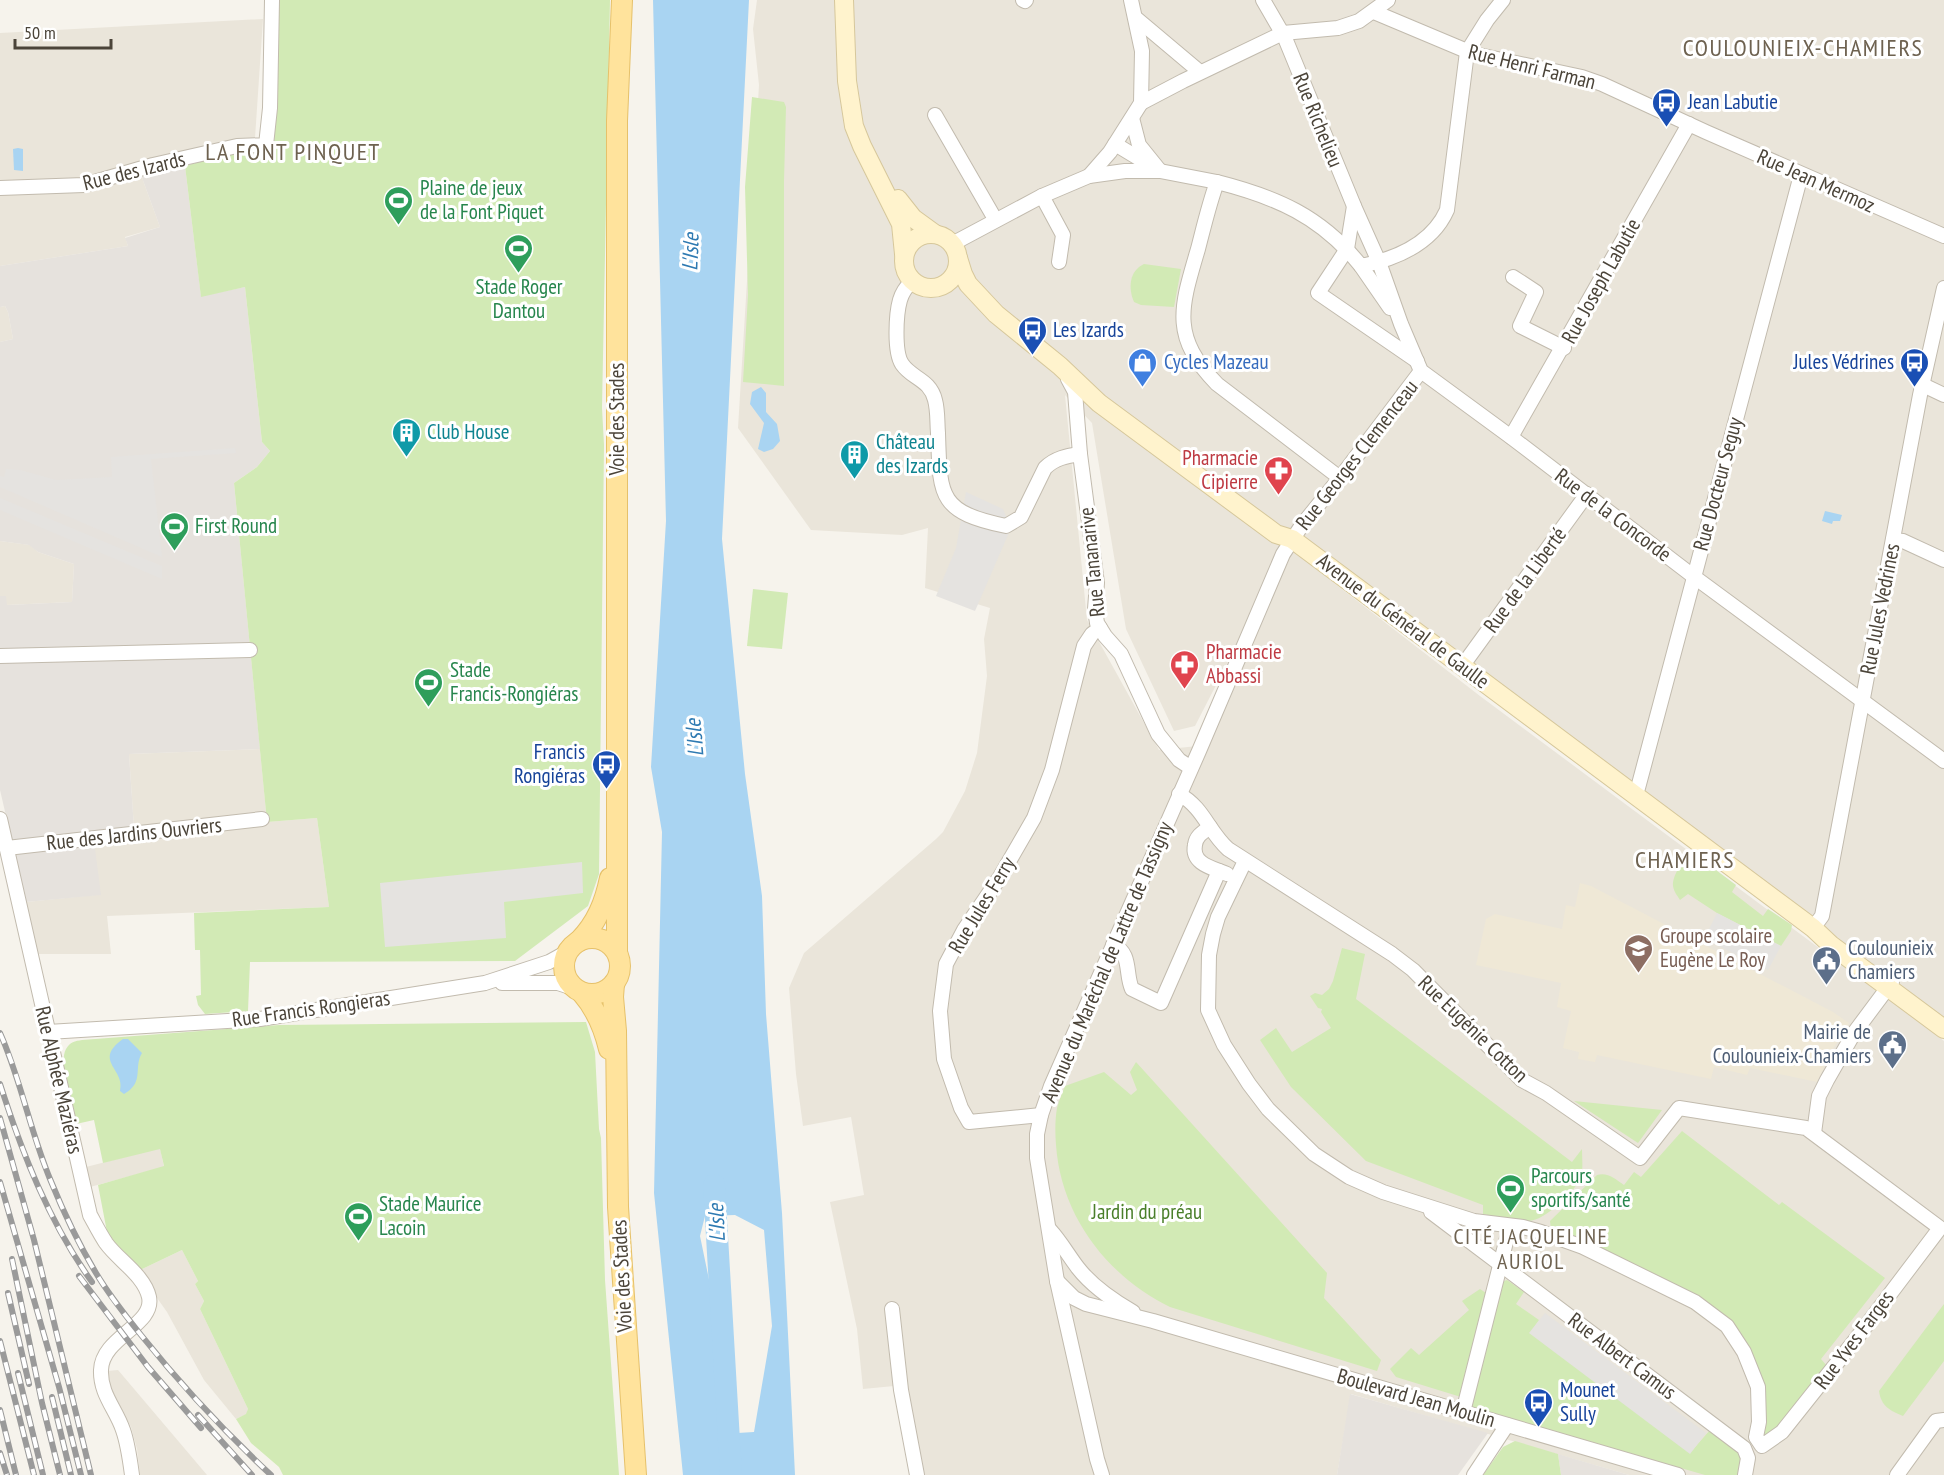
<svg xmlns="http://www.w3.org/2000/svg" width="1944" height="1475" font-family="'PT Sans Narrow',sans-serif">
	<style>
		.residential { fill: #eae5da; fill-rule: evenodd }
		.industrial { fill: #e6e2dd }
		.education { fill: #efe8d6 }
		.green { fill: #d2eab5 }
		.parking { fill: #e5e3e0 }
		.water { fill: #a9d4f2; fill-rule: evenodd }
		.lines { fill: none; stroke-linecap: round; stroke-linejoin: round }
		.river { stroke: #a9d4f2; stroke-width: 22 }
		.street-casing { stroke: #c2bbae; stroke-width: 16 }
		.secondary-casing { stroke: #d6c79b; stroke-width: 20 }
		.primary-casing { stroke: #e6c16a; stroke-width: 22 }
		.street { stroke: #fff; stroke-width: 14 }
		.secondary { stroke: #fff3cd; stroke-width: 18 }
		.primary { stroke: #ffe39c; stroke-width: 20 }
		.rail-casing { stroke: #9a9a9a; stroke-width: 6 }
		.rail { stroke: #fff; stroke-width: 4; stroke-dasharray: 11; stroke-linecap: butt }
		.labels { text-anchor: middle; stroke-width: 6; stroke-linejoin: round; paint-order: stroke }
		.street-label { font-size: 21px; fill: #4b4439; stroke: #fff }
		.transit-label { font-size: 21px; fill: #164399; stroke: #fff; text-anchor: start }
		.leisure-label { font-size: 21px; fill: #27864d; stroke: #fff; text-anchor: start }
		.shop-label { font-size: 21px; fill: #366cbe; stroke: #fff; text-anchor: start }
		.culture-label { font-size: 21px; fill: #0d838f; stroke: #fff; text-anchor: start }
		.health-label { font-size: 21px; fill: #be3a42; stroke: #fff; text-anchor: end }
		.education-label { font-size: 21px; fill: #785e54; stroke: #fff; text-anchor: start }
		.service-label { font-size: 21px; fill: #4e5e75; stroke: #fff; text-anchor: start }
		.park-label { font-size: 21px; fill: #4a7f2a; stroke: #fff }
		.water-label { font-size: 22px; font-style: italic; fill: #2e7ab2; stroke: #fff }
		.neighbourhood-label { font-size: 22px; letter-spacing: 1.5px; fill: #6e6250; stroke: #fff }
		.quarter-label { font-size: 24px; letter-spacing: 1.5px; fill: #6e6250; stroke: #fff }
	</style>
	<rect width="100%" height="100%" fill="#f6f3ec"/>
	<g class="residential">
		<path d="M757,0H1944V1036L1297,549L1294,552L1480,696L1944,1041V1475H1629L1351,1394L1337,1475H912L894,1386L863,1389L857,1329L830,1202L864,1195L851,1117L803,1126L796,1074L789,988L804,953L936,839L943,832L965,791L977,753L987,676L984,639L990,608L925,588L928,528L902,535L811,530L738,428L759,85L753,29ZM1065,395L1092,423L1126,629L1174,731L1195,726L1279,563L1207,745L1159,750L1087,620Z"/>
		<path d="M263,19L255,138L185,166L141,175L160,227L125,237L128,246L0,266V33Z"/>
		<path d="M5,306L8,312L13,339L0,342V307Z"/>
		<path d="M0,541L30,545L38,552L74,564L72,602L6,605V596H0Z"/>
		<path d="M260,749L267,822L317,818L329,907L107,916L111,954H37L26,902L95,895L92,832L134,828L129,754Z"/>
		<path d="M160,1148L164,1167L90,1187L86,1167Z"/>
		<path d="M182,1250L198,1281L195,1284L204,1301L200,1309L248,1409L247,1414L236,1419L204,1380L167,1312L138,1271Z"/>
		<path d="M118,1370L207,1475H140L137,1449L131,1427L112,1390L109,1380L107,1371Z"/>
	</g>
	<g class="industrial">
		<path d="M185,166L201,296L245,287L262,442L270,451L257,467L234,483L260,749L129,754L134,828L93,833L101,895L26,902L0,790V596H6L7,605L72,602L74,564L38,552L29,545L0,541V342L13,339L8,312L5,306L0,307V266L128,246L125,238L160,227L141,175Z"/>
		<path d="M1350,1394L1488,1433L1458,1475H1337Z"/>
		<path d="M1558,1454L1568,1457L1629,1475H1561Z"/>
	</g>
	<path class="education" d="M1580,883L1591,886L1833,1012L1849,1023L1833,1049L1817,1082L1750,1068L1747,1075L1714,1067L1711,1079L1597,1055L1595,1062L1578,1059L1579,1052L1563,1048L1571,1011L1557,1007L1561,983L1476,965L1486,919L1495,914L1562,929L1566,905L1575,907Z"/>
	<g class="green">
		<path d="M275,0H610L602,408L604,445L599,874L588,906L515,961L250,962L248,1011L205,1014L198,1005L196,996L201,995L200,950H195L194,913L329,907L317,818L267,822L234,483L257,467L270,451L262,442L245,287L201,297L185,166L230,153L274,161Z"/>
		<path d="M752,97L784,102L786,107L784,181V386L743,382L748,295L745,187Z"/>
		<path d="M1144,264L1181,269L1174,307L1141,305L1134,302C1128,288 1129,271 1144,264Z"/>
		<path d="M753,589L788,593L782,649L747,646Z"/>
		<path d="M1692,852L1736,885L1732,892L1763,916L1768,909L1792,925L1791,931L1781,946L1717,913L1688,894L1680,900C1677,895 1674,892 1673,886C1672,876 1683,859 1692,852Z"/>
		<path d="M1342,948L1365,954L1356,999L1572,1162L1582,1149C1582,1160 1584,1172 1579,1181C1571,1195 1545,1220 1529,1221C1514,1222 1497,1217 1483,1214V1205L1366,1161L1291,1087L1260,1040L1276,1028L1292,1052L1331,1028L1321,1012L1322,1009L1318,1008L1310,996L1315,993L1322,995L1329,989L1333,981Z"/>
		<path d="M586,1022L595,1052L599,1129L601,1138L605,1280L619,1475H283L279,1467L251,1443L236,1419L246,1414L248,1409L200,1309L204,1301L195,1284L198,1281L182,1250L138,1271L105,1235L107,1232L98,1185L164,1166L160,1149L103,1163L94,1120L76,1124C72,1107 58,1063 66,1049C70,1042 75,1041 82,1040L279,1025Z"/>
		<path d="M1136,1062L1327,1273L1324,1298L1381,1360L1377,1371L1170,1307C1107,1276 1061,1216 1056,1145C1055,1133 1055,1120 1057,1108C1059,1101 1062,1093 1065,1086L1104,1072L1131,1095L1137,1090L1130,1072Z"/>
		<path d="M1574,1101L1662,1110L1638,1143Z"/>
		<path d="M1682,1131L1779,1205L1782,1202L1885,1278L1821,1359L1827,1366L1778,1429L1759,1439L1761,1387L1729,1323L1551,1229L1550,1221L1597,1175C1608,1172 1615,1179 1624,1185L1634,1172L1641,1177Z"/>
		<path d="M1507,1280L1524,1292L1516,1304L1539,1320L1530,1333L1690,1453L1710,1430L1740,1452L1744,1459L1739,1475H1705L1470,1407L1501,1282Z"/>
		<path d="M1480,1289L1486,1293L1461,1397L1396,1377L1390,1369L1411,1348L1419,1355L1469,1310L1462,1301Z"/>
		<path d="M1944,1304V1361L1903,1416C1890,1411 1881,1406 1879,1391Z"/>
		<path d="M1515,1441L1558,1454L1561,1475H1483L1503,1447Z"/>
	</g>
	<g class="parking">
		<path d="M235,448L236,453L151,459L162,557L0,487V476L4,477L6,469L20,470L56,480L112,477L111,457Z"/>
		<path d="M966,492L1003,509L1011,528L975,611L936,596L956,548Z"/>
		<path d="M0,498L162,566V579L0,510Z"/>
		<path d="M582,862L583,893L504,902L506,938L385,947L380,883Z"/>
		<path d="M1717,913L1781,946L1768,970L1704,939Z"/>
		<path d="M1545,1313L1706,1433L1690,1454L1529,1333Z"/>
	</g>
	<g class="water">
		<path d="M653,0H749L722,539L745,774L762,896L766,1014L782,1213L795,1475H683L654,1193L662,832L651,767L666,521ZM735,1215L764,1230L772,1326L754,1432L721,1434L713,1299L700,1236L705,1216Z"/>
		<path d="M18,148L23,149V171L14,170L13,149Z"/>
		<path d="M761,387L766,393V412L777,424L780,441L773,449L764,452L758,449L764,423L750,404L752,392Z"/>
		<path d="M1825,511L1842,515L1840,521H1833L1832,524L1822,521Z"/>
		<path d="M123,1039H128L142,1053C133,1068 145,1082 124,1094L120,1091C126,1069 92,1061 123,1039Z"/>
	</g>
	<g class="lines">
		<path class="river" d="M714,1185L731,1475"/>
		<defs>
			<g id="street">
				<path d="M1023,0L1025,1L1026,0"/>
				<path d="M1263,0L1285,38L1354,206L1379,262L1401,324L1421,371L1511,437L1693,576L1944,761"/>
				<path d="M1374,12L1474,54L1582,77L1602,84L1706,132L1944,236"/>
				<path d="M1137,19L1200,72"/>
				<path d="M1141,103L1183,81L1283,33L1338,28L1359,21L1388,0"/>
				<path d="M935,115L995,219"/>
				<path d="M1132,118L1139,145L1160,171"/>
				<path d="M1115,144L1153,167"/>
				<path d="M1089,176L1110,152L1141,103L1142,51L1131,0"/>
				<path d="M1217,182C1276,197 1321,216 1361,266C1395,259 1432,244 1447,210L1467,52L1487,20L1503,0"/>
				<path d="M0,188L84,185L153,165L237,146L266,145L270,108L272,0"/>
				<path d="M1042,196L1063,235L1059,262"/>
				<path d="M1354,206L1347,249L1318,293L1417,361"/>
				<path d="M952,244L1042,196L1089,176L1125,171H1160L1217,182C1209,204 1204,226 1198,249C1181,307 1170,336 1217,384L1340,478"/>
				<path d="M1361,266L1390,308"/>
				<path d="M1513,277L1536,292L1520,326L1564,348"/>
				<path d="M912,281C907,286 902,293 900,300C896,314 894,352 902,364C912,379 930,379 935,400C938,411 937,422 938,433C940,496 938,512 1006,526L1021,517L1045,468C1055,458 1067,456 1080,454"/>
				<path d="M1068,379L1075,392L1080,454L1097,583L1095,609L1097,623L1105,636L1121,654L1158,734L1179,760L1191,768"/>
				<path d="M1923,385L1944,395"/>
				<path d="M1511,437L1689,124"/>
				<path d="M1893,540L1903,541L1944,560"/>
				<path d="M0,656L250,650"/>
				<path d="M1463,665L1587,494"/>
				<path d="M1179,794C1204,808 1208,831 1228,849L1392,954L1413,970L1522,1080L1546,1093L1640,1158L1679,1108L1806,1128L1940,1228L1856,1339L1782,1432L1762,1446L1756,1437L1759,1422L1758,1387L1744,1352L1727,1326L1695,1302L1583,1247L1541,1232L1523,1227L1474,1221L1383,1192L1349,1177L1314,1154L1268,1109L1249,1084L1224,1045L1208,1010L1209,955L1213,934L1218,917L1245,861"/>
				<path d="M1634,794L1638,788L1801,175"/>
				<path d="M0,819L90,1215C95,1224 100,1234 106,1243C118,1260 144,1275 149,1297C155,1325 102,1337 101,1370C100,1394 116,1409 123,1430C128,1444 130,1460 132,1475"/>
				<path d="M1210,827C1203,832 1196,836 1195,845C1191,864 1213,868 1227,874"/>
				<path d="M7,848L262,819"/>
				<path d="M1813,928L1822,916L1920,395L1944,288"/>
				<path d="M1113,945C1132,953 1125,974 1132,989L1161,1003L1219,871"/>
				<path d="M502,983H558L576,989"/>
				<path d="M48,1032L260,1019L485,983L549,962L567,952"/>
				<path d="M1041,1115L969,1122L961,1108L944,1059L940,1011L946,964L964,930L1000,877L1034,818L1052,770L1084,646L1092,634L1100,628"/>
				<path d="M1814,1133L1819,1096L1827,1080L1854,1033L1892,982"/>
				<path d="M1431,1212L1744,1448L1748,1458L1745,1475"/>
				<path d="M1050,1230C1061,1242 1068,1255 1078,1268C1092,1286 1114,1301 1133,1312"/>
				<path d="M1057,1281L1074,1298L1086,1304L1153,1321L1678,1475"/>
				<path d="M892,1309L901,1390L917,1475"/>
				<path d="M1463,1412L1510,1226"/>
				<path d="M1102,1475L1097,1459L1057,1281L1037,1158V1134L1041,1115L1051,1086L1199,751L1283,554L1302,525L1340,478L1421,371"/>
				<path d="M1474,1475L1507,1425"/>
				<path d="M1897,1475L1936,1421L1944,1420"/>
			</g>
			<g id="secondary">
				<path d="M844,0L847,81L854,126L862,146L901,224L904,254"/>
				<path d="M898,199L913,218L935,234"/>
				<circle cx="931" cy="261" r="27"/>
				<path d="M958,258L963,274L968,284L996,314L1060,366L1099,403L1276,534L1292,539L1813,928L1831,945L1944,1029"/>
			</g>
			<g id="primary">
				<circle cx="592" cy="966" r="28"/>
				<path d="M579,941C597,923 605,902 610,878"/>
				<path d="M617,952V121L622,0"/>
				<path d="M614,984L613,997L616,1031L618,1207L636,1475"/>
				<path d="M582,993C596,1009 604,1028 609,1049"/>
			</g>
		</defs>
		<use href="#street" class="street-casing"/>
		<use href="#secondary" class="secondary-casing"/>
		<use href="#primary" class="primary-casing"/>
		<use href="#street" class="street"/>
		<use href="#secondary" class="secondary"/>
		<use href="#primary" class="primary"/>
		<defs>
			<g id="rail">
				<path d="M0,1033C21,1080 30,1131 50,1179C63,1211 78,1243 96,1273C109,1295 125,1315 141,1335C181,1385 224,1431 271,1475"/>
				<path d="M0,1084C22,1153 49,1222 92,1282"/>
				<path d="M0,1118L34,1240L91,1475"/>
				<path d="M0,1182L59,1387L81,1475"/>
				<path d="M12,1259L42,1403L60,1475"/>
				<path d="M79,1276L148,1367L201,1428"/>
				<path d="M8,1293L29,1384"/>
				<path d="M0,1341L34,1475"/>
				<path d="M18,1373L43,1475"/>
				<path d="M52,1397L71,1475"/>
				<path d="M0,1410L16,1475"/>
				<path d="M198,1415L252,1475"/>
				<path d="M0,1453L7,1475"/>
			</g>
		</defs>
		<use href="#rail" class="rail-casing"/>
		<use href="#rail" class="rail"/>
	</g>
	<defs>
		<symbol id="bus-pin" viewBox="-11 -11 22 30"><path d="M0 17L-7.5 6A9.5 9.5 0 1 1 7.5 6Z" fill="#1a4fb4" stroke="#fff"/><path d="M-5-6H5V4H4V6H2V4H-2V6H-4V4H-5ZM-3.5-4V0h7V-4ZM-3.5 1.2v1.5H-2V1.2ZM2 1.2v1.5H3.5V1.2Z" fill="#fff"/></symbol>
		<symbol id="stadium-pin" viewBox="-11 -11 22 30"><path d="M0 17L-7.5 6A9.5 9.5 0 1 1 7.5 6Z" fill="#2e9e5b" stroke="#fff"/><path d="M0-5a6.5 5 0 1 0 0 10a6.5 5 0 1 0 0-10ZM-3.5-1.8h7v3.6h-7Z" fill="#fff"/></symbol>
		<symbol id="shop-pin" viewBox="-11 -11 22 30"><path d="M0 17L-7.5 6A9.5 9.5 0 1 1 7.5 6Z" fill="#3f7fe0" stroke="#fff"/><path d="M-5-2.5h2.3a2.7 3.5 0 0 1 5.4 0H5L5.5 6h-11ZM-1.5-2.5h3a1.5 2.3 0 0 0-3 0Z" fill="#fff"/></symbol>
		<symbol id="building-pin" viewBox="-11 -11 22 30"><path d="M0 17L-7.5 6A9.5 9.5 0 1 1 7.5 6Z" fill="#0f9aa8" stroke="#fff"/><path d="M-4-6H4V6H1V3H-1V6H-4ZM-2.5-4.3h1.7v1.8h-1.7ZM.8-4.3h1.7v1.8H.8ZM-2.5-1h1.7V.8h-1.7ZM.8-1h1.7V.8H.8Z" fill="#fff"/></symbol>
		<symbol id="pharmacy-pin" viewBox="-11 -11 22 30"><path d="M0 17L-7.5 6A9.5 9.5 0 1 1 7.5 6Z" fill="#e0444e" stroke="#fff"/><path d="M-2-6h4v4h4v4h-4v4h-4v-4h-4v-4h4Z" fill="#fff"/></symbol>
		<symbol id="school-pin" viewBox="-11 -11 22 30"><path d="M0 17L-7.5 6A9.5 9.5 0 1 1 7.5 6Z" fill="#8d6e63" stroke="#fff"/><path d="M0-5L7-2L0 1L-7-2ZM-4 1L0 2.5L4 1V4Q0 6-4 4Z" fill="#fff"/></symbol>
		<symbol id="civic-pin" viewBox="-11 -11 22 30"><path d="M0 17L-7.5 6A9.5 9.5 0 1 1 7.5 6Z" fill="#5c6f8a" stroke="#fff"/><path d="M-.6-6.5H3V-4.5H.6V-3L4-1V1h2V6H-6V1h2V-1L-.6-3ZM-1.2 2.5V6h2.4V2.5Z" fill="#fff"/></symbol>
	</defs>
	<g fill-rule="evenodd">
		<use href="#bus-pin" x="1650" y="86" width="33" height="45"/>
		<use href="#stadium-pin" x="382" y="184" width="33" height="45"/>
		<use href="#stadium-pin" x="502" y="232" width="33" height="45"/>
		<use href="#bus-pin" x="1016" y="314" width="33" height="45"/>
		<use href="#shop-pin" x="1126" y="346" width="33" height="45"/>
		<use href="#bus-pin" x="1898" y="346" width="33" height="45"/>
		<use href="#building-pin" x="390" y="416" width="33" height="45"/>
		<use href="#building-pin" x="838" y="438" width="33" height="45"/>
		<use href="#pharmacy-pin" x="1262" y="454" width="33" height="45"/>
		<use href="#stadium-pin" x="158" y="510" width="33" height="45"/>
		<use href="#pharmacy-pin" x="1168" y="648" width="33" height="45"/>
		<use href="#stadium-pin" x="412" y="666" width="33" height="45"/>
		<use href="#bus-pin" x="590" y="748" width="33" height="45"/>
		<use href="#school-pin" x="1622" y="932" width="33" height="45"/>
		<use href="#civic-pin" x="1810" y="944" width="33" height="45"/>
		<use href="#civic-pin" x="1876" y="1028" width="33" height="45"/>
		<use href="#stadium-pin" x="1494" y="1172" width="33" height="45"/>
		<use href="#stadium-pin" x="342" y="1200" width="33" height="45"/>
		<use href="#bus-pin" x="1522" y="1386" width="33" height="45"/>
	</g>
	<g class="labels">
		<g class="street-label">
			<text transform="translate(1532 67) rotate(14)" y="7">Rue Henri Farman</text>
			<text transform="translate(1318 120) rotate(68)" y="7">Rue Richelieu</text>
			<text transform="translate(134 171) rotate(-14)" y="7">Rue des Izards</text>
			<text transform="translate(1816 181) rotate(24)" y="7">Rue Jean Mermoz</text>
			<text transform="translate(1601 281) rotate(-61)" y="7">Rue Joseph Labutie</text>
			<text transform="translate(617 419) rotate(-90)" y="7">Voie des Stades</text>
			<text transform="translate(1357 455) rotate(-52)" y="7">Rue Georges Clemenceau</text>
			<text transform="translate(1718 484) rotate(-75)" y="7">Rue Docteur Seguy</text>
			<text transform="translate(1613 515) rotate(37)" y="7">Rue de la Concorde</text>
			<text transform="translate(1092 562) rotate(-96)" y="7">Rue Tananarive</text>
			<text transform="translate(1525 580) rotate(-54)" y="7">Rue de la Liberté</text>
			<text transform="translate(1880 609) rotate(-79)" y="7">Rue Jules Vedrines</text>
			<text transform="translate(1403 621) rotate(37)" y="7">Avenue du Général de Gaulle</text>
			<text transform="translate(134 834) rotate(-6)" y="7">Rue des Jardins Ouvriers</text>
			<text transform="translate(982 905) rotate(-59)" y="7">Rue Jules Ferry</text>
			<text transform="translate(1107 962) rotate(-67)" y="7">Avenue du Maréchal de Lattre de Tassigny</text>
			<text transform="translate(311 1009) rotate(-8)" y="7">Rue Francis Rongieras</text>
			<text transform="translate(1473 1029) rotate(44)" y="7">Rue Eugénie Cotton</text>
			<text transform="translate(59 1080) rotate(77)" y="7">Rue Alphée Maziéras</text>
			<text transform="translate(622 1276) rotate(-93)" y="7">Voie des Stades</text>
			<text transform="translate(1854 1340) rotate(-53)" y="7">Rue Yves Farges</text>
			<text transform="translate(1622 1356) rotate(37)" y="7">Rue Albert Camus</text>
			<text transform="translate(1416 1398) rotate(16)" y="7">Boulevard Jean Moulin</text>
		</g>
		<g class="transit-label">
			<text x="1688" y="109">Jean Labutie</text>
			<text x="1053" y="337">Les Izards</text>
			<text x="1894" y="369" text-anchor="end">Jules Védrines</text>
			<text x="585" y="759" text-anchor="end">Francis<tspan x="585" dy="24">Rongiéras</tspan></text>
			<text x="1560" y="1397">Mounet<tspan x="1560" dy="24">Sully</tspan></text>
		</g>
		<g class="leisure-label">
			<text x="420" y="195">Plaine de jeux<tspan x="420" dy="24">de la Font Piquet</tspan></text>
			<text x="519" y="294" text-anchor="middle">Stade Roger<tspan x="519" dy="24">Dantou</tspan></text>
			<text x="195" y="533">First Round</text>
			<text x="450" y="677">Stade<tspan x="450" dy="24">Francis-Rongiéras</tspan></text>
			<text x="1531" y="1183">Parcours<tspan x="1531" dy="24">sportifs/santé</tspan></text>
			<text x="379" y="1211">Stade Maurice<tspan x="379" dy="24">Lacoin</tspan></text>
		</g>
		<g class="shop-label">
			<text x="1164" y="369">Cycles Mazeau</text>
		</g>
		<g class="culture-label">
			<text x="427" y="439">Club House</text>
			<text x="876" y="449">Château<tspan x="876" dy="24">des Izards</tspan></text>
		</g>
		<g class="health-label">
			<text x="1258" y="465">Pharmacie<tspan x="1258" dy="24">Cipierre</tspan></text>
			<text x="1206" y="659" text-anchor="start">Pharmacie<tspan x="1206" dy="24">Abbassi</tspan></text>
		</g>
		<g class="education-label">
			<text x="1660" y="943">Groupe scolaire<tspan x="1660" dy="24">Eugène Le Roy</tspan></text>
		</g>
		<g class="service-label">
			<text x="1848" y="955">Coulounieix<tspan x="1848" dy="24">Chamiers</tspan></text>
			<text x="1871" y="1039" text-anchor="end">Mairie de<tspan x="1871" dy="24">Coulounieix-Chamiers</tspan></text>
		</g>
		<g class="park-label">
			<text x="1147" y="1219">Jardin du préau</text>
		</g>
		<g class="water-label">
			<text transform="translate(690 252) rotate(-88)" y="8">L'Isle</text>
			<text transform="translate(694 738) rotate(-95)" y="8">L'Isle</text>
			<text transform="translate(716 1223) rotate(-93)" y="8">L'Isle</text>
		</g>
		<g class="neighbourhood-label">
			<text x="1531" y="1244">CITÉ JACQUELINE<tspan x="1531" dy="25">AURIOL</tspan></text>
		</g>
		<g class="quarter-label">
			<text x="1803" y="56">COULOUNIEIX-CHAMIERS</text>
			<text x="293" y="160">LA FONT PINQUET</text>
			<text x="1685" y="868">CHAMIERS</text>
		</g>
	</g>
	<path d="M15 39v9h96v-9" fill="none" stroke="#4b4439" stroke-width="3"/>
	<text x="24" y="39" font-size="18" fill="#4b4439" stroke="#ffffff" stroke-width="4.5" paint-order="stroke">50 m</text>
</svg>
